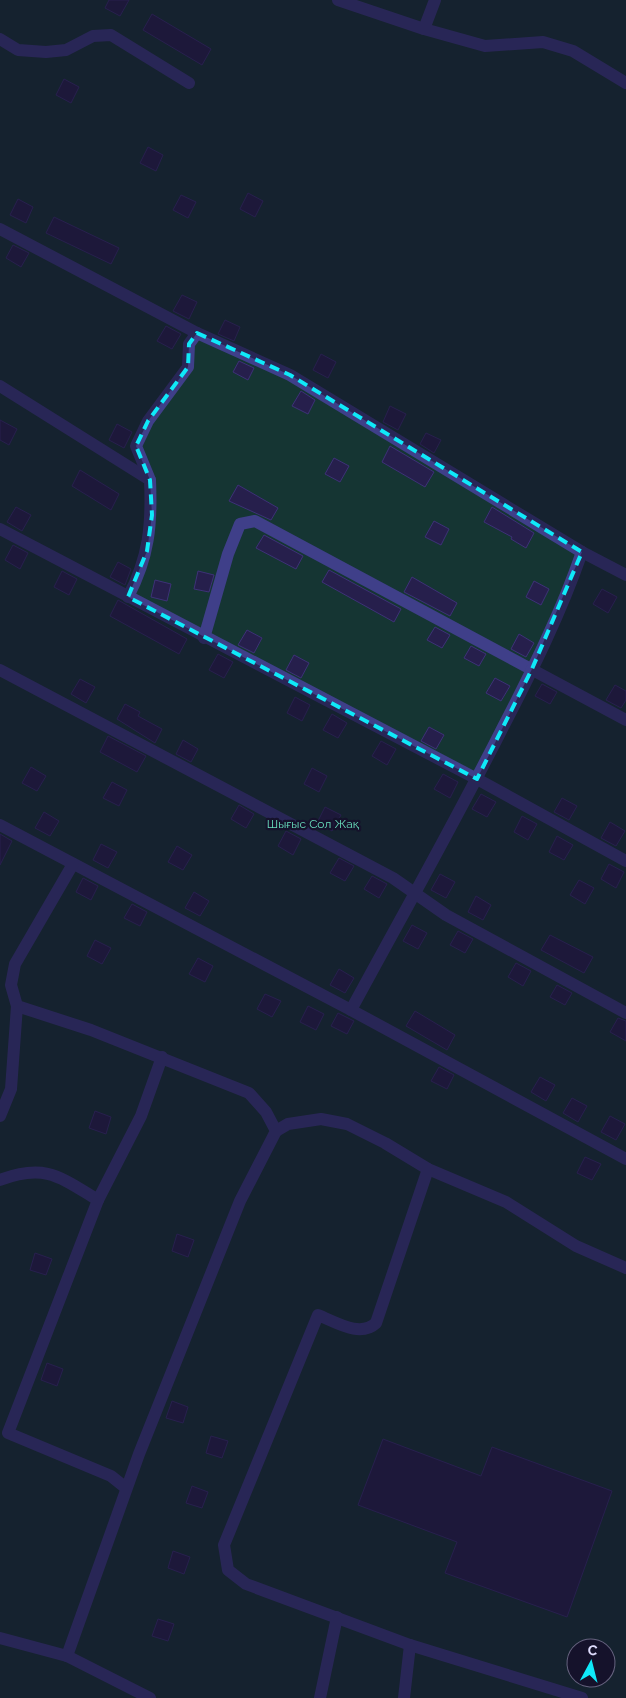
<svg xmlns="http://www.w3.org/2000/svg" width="626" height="1698" font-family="Raleway,sans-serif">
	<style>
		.green { fill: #153533; fill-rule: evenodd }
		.building { fill: #261f4c; stroke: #3d3177 }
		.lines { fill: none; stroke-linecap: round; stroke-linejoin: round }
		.street { stroke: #3f3f89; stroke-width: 12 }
		.marked { fill: none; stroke: #0fe9f9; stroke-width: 4; stroke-dasharray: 10 6; stroke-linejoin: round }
		.labels { text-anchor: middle; stroke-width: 4.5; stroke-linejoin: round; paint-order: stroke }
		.park-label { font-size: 12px; fill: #69debd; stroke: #15122b }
	</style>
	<rect width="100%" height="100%" fill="#15122b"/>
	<path class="green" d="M0,0H626V1698H0ZM576,1648H606V1678H576Z"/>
	<g class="building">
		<path d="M109,0H129L120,16L105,8Z"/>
		<path d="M152,14L211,49L202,65L143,30Z"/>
		<path d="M64,79L79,87L71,103L56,95Z"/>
		<path d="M148,147L163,155L156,171L140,163Z"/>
		<path d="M248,193L263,201L255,217L240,209Z"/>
		<path d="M181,195L196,202L188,218L173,210Z"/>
		<path d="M18,199L33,207L26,223L10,215Z"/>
		<path d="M54,217L119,248L111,264L46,233Z"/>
		<path d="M13,245L29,253L21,267L6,258Z"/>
		<path d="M182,295L197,302L189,319L173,311Z"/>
		<path d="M225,320L240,327L234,341L218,334Z"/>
		<path d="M166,326L181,334L172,349L157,341Z"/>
		<path d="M321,354L336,362L328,378L313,370Z"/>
		<path d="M239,361L254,368L248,380L233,372Z"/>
		<path d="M301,391L315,400L308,414L292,406Z"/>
		<path d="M390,406L406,414L398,430L383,422Z"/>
		<path d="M0,420L17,429L9,445L0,440Z"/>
		<path d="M117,424L132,432L124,448L109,440Z"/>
		<path d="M426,433L441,440L434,453L420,444Z"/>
		<path d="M390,446L434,472L425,487L382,462Z"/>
		<path d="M334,458L349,466L340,482L325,474Z"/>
		<path d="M80,470L119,494L111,510L72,486Z"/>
		<path d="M238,485L278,508L271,520L229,501Z"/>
		<path d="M16,507L31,515L22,531L7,522Z"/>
		<path d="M492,507L534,533L526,548L511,539L512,537L484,522Z"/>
		<path d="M434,521L449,529L441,545L425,537Z"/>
		<path d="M264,535L303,556L296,569L256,548Z"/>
		<path d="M13,545L28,553L20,569L5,560Z"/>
		<path d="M118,562L131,569L125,585L110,577Z"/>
		<path d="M329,570L401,609L394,622L322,582Z"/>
		<path d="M62,571L77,579L69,595L54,587Z"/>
		<path d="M198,571L214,575L209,592L194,589Z"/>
		<path d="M412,577L457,603L450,616L404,592Z"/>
		<path d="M155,580L171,584L167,601L151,597Z"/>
		<path d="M534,581L549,589L541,605L526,597Z"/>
		<path d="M602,589L617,597L608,613L593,604Z"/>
		<path d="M118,600L187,639L179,654L110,616Z"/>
		<path d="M435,627L450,635L442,648L427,640Z"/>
		<path d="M247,630L262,638L254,653L238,645Z"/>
		<path d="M519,634L534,643L526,657L511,649Z"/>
		<path d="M471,646L486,654L479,666L464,658Z"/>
		<path d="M218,654L233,662L224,678L209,670Z"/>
		<path d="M294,655L309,663L301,678L286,670Z"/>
		<path d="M495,678L510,686L501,701L486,693Z"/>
		<path d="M80,679L95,687L86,703L71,694Z"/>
		<path d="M542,684L557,692L550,704L535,696Z"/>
		<path d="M615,685L626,691V700L621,708L606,700Z"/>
		<path d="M295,697L310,705L302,721L287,713Z"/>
		<path d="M125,704L140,712L138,716L162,729L155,743L117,719Z"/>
		<path d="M332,714L347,723L338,738L323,730Z"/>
		<path d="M429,727L444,735L436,749L421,741Z"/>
		<path d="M108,736L146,756L137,772L100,752Z"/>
		<path d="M183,740L198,749L191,762L176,754Z"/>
		<path d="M381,741L396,749L387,765L372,756Z"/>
		<path d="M31,767L46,776L37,791L22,783Z"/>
		<path d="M312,768L327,776L319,792L304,784Z"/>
		<path d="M443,774L458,782L450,798L434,789Z"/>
		<path d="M112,782L127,790L119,806L103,798Z"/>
		<path d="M481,794L496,802L487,817L472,809Z"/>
		<path d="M562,798L577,806L569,820L554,812Z"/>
		<path d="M239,805L254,814L246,828L231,819Z"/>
		<path d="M325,807L341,815L332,831L317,823Z"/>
		<path d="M44,812L59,821L50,836L35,828Z"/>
		<path d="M522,816L537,824L528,840L514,832Z"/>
		<path d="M610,822L625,831L616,846L601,838Z"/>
		<path d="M286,831L301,839L293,855L278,846Z"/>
		<path d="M0,834L12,841L0,865Z"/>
		<path d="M557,836L573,845L564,860L549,852Z"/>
		<path d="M101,844L117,852L108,868L93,860Z"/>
		<path d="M177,846L192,855L183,870L168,862Z"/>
		<path d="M339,858L354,866L345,881L330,873Z"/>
		<path d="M609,864L624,872L616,888L601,879Z"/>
		<path d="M440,874L455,882L446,898L431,890Z"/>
		<path d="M372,876L387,884L379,898L364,889Z"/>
		<path d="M83,878L98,886L91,900L76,892Z"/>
		<path d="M579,880L594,888L585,904L570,895Z"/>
		<path d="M194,892L209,901L200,916L185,908Z"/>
		<path d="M476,896L491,905L483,920L468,912Z"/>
		<path d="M132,904L147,912L140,926L124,918Z"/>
		<path d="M412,925L427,933L418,949L403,941Z"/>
		<path d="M458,931L473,939L465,953L450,945Z"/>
		<path d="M550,935L593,957L584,973L541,950Z"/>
		<path d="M95,940L111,948L102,964L87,956Z"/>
		<path d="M198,958L213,966L205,982L189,974Z"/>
		<path d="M516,963L531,971L523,986L508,977Z"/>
		<path d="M339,969L354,978L345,993L330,985Z"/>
		<path d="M557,985L572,993L565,1005L550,997Z"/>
		<path d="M265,994L281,1001L272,1017L257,1009Z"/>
		<path d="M308,1006L324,1014L316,1030L300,1022Z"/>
		<path d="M415,1011L455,1035L447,1050L406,1026Z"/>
		<path d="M338,1013L354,1021L347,1034L331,1026Z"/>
		<path d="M618,1018L626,1021V1041L610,1032Z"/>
		<path d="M439,1067L454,1075L447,1089L431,1081Z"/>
		<path d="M540,1077L555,1085L546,1101L531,1092Z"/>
		<path d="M572,1098L587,1106L578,1122L563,1113Z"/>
		<path d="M95,1111L111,1117L106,1134L89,1128Z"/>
		<path d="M610,1116L625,1124L616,1140L601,1132Z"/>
		<path d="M585,1157L601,1164L592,1180L577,1173Z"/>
		<path d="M177,1234L194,1240L188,1257L172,1251Z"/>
		<path d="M35,1253L52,1259L46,1275L30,1270Z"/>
		<path d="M47,1363L63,1369L57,1386L41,1380Z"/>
		<path d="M172,1401L188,1407L183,1423L166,1418Z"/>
		<path d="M211,1436L228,1441L222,1458L206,1453Z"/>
		<path d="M383,1439L481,1476L492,1447L612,1491L567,1617L445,1573L457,1542L358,1505Z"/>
		<path d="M192,1486L208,1492L202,1508L186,1503Z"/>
		<path d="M173,1551L190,1557L184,1574L168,1568Z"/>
		<path d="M158,1619L174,1624L168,1641L152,1636Z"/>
	</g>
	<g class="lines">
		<g class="street">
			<path d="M338,0L424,29L485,46L543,42L573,51L626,83"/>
			<path d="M424,29L435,0"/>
			<path d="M0,39L18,50L46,52L66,50L93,36L111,35L189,83"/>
			<path d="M0,229L197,333L290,375L582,552L626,575"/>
			<path d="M0,386L150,480C152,525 149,557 128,597"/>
			<path d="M150,480L136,446L148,421L188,367L189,344L197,333"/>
			<path d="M0,529L477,779L626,861"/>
			<path d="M204,638L228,554L240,524L255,521L626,720"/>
			<path d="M0,670L393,878L446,915L626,1013"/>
			<path d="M0,825L351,1010L626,1159"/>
			<path d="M17,1006L91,1030L249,1093L266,1112L276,1131L240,1201L139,1454L67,1656"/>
			<path d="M351,1010C402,916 454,824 502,729C532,671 561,613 582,552"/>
			<path d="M0,1116L11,1089L17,1006L11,985L15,964L73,864"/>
			<path d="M276,1131L288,1124L321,1119L347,1124L385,1143L428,1169L506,1202L576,1246L626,1268"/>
			<path d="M428,1169L376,1323C360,1338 336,1322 318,1315L224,1545L228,1570L246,1584L410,1645L582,1698"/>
			<path d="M0,1180C45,1163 60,1177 98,1200L8,1433L111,1476L126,1488"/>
			<path d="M98,1200L141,1116L162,1057"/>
			<path d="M0,1638L67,1656L150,1698"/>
			<path d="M320,1698L337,1617"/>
			<path d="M404,1698L410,1645"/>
		</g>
	</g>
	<path d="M0 0H626V1698H0ZM197,333L290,375L582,552L532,669L477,779L128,597L147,551L152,515L150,480L136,446L148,421L188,367L189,344Z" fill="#15122b" fill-opacity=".55" fill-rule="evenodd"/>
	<path class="marked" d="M197,333L290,375L582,552L532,669L477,779L128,597L147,551L152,515L150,480L136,446L148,421L188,367L189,344Z"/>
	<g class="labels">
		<g class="park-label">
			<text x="313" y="828">Шығыс Сол Жақ</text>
		</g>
	</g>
	<g transform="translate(591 1663) rotate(7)"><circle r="24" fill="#15122b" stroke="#66637f"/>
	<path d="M0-4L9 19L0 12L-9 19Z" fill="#0fe9f9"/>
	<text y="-8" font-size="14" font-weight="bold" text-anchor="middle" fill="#e0ddfe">С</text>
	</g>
</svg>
